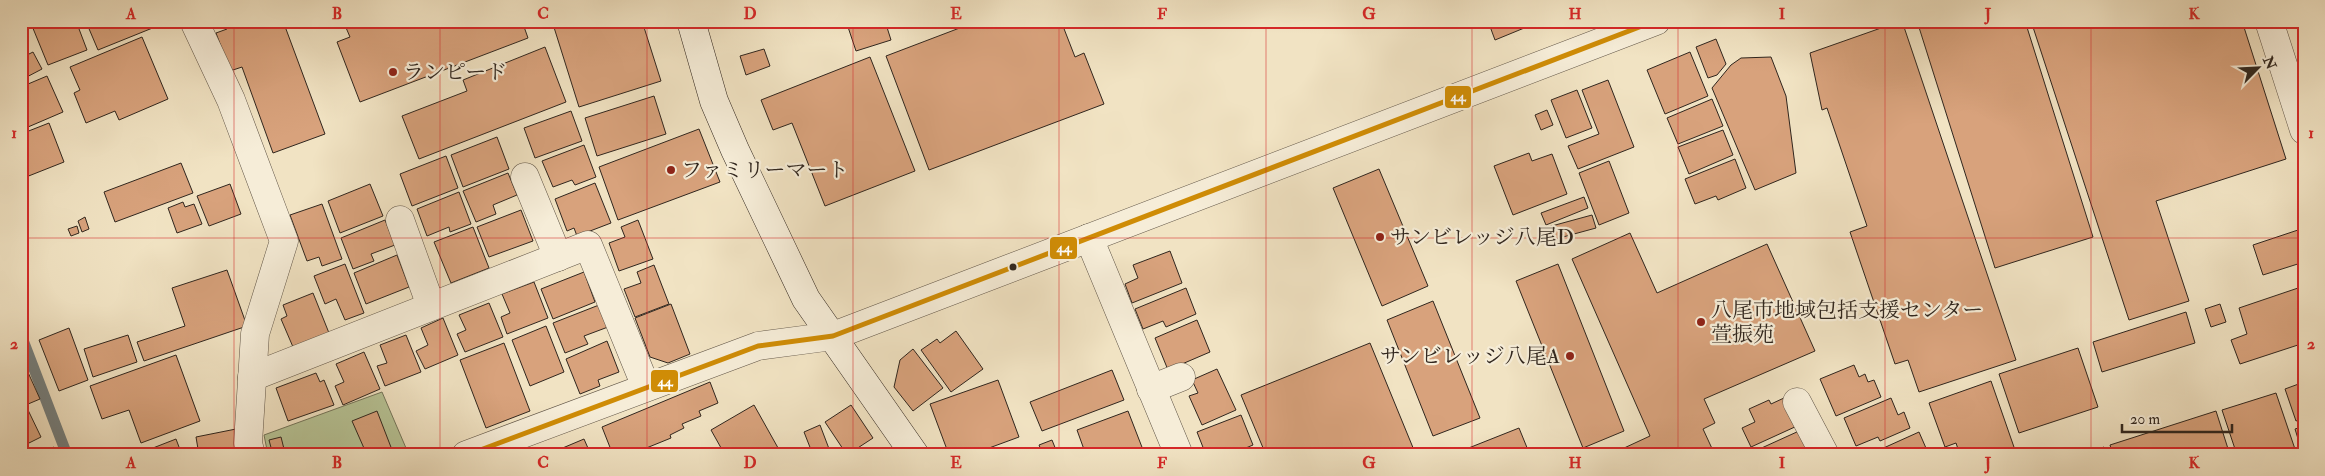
<svg xmlns="http://www.w3.org/2000/svg" width="2325" height="476" font-family="'IM FELL Double Pica','Noto Serif JP',serif">
	<style>
		.green { fill: #b7c496; stroke: #74755a }
		.lines { fill: none; stroke-linecap: round; stroke-linejoin: round }
		.stream { stroke: #747f7f; stroke-width: 11 }
		.building { fill: #d8a27c; stroke: #30261e }
		.street-casing { stroke: #605547; stroke-width: 29 }
		.secondary-casing { stroke: #30261e; stroke-width: 29 }
		.street { stroke: #f6edd8; stroke-width: 28 }
		.secondary { stroke: #f6edd8; stroke-width: 28 }
		.bus-1-casing { stroke: #f6edd8; stroke-width: 9 }
		.bus-1 { stroke: #cf8c06; stroke-width: 5 }
		.grid { fill: none; stroke: #d62828; stroke-width: 1; stroke-opacity: 0.55 }
		.poi-dot { fill: #8f2418; stroke: #f6edd8; stroke-width: 2 }
		.bus-dot { fill: #30261e; stroke: #f6edd8; stroke-width: 2 }
		.labels { text-anchor: middle; stroke-width: 4.5; stroke-linejoin: round; paint-order: stroke }
		.poi-label { font-size: 21px; fill: #30261e; stroke: #f6edd8; text-anchor: start }
		.line-badge { stroke: #f6edd8; stroke-width: 2 }
		.badge-label { font-size: 14px; text-anchor: middle; font-weight: bold; fill: #fff }
		.neatline { fill: none; stroke: #d62828; stroke-width: 2 }
		.grid-label { font-size: 16px; text-anchor: middle; font-weight: bold; fill: #d62828 }
	</style>
	<rect width="100%" height="100%" fill="#f1e3c3"/>
	<filter id="stains"><feTurbulence type="fractalNoise" baseFrequency=".004" numOctaves="4"/><feColorMatrix values="0 0 0 0 .2 0 0 0 0 .09 0 0 0 0 .02 0 0 0 .5 -.17"/></filter>
	<radialGradient id="worn" r=".72"><stop offset=".6" stop-color="#630" stop-opacity="0"/><stop offset="1" stop-color="#630" stop-opacity=".3"/></radialGradient>
	<path class="green" d="M382,392L409,455H268L264,435Z"/>
	<g class="lines">
		<path class="stream" d="M21,335L67,455"/>
	</g>
	<g class="building">
		<path d="M30,21H76L87,50L48,65Z"/>
		<path d="M95,21H153L155,27L98,50L87,24Z"/>
		<path d="M225,21H283L325,134L273,153L242,67L230,71L216,33L227,29Z"/>
		<path d="M350,21H376L378,26L390,21H522L528,38L360,102L337,42L350,37L344,23Z"/>
		<path d="M552,21H642L661,81L579,107Z"/>
		<path d="M846,21H885L891,40L856,51Z"/>
		<path d="M978,21H1061L1075,57L1084,53L1104,104L929,170L886,56Z"/>
		<path d="M1488,21H1533L1534,24L1495,40Z"/>
		<path d="M1878,21H1902L2016,360L1919,392L1908,360L1895,364L1850,232L1867,226L1827,108L1822,110L1810,53L1881,28Z"/>
		<path d="M1917,21H2025L2093,237L1995,268Z"/>
		<path d="M2031,21H2242L2286,159L2156,201L2189,301L2129,320Z"/>
		<path d="M142,37L168,99L119,120L115,111L86,123L74,93L80,90L70,67Z"/>
		<path d="M1716,39L1726,64L1717,75L1708,78L1696,47Z"/>
		<path d="M545,47L566,102L419,159L402,116L467,91L463,80Z"/>
		<path d="M764,49L770,66L746,75L740,56Z"/>
		<path d="M33,52L42,69L21,80V58Z"/>
		<path d="M1690,52L1708,96L1665,114L1647,70Z"/>
		<path d="M870,57L915,171L825,206L792,123L773,130L761,100Z"/>
		<path d="M1771,57L1786,96L1796,173L1755,190L1712,88L1731,65L1741,58Z"/>
		<path d="M47,76L63,112L21,130V87Z"/>
		<path d="M1608,80L1634,147L1578,169L1568,146L1599,134L1582,90Z"/>
		<path d="M1577,90L1592,128L1566,138L1551,100Z"/>
		<path d="M654,96L666,134L597,156L585,118Z"/>
		<path d="M1712,99L1723,126L1678,144L1667,118Z"/>
		<path d="M1547,110L1553,125L1541,130L1535,115Z"/>
		<path d="M571,111L582,141L535,158L524,128Z"/>
		<path d="M49,123L64,162L21,179V134Z"/>
		<path d="M699,129L720,182L618,220L599,167Z"/>
		<path d="M1723,130L1733,155L1689,174L1678,147Z"/>
		<path d="M497,137L509,169L463,187L451,155Z"/>
		<path d="M584,145L596,177L575,185L572,180L553,187L542,161Z"/>
		<path d="M1529,153L1532,161L1552,154L1567,194L1513,215L1494,166Z"/>
		<path d="M446,156L458,188L412,206L400,174Z"/>
		<path d="M1735,159L1746,188L1718,200L1716,196L1695,204L1685,179Z"/>
		<path d="M1609,161L1629,213L1599,225L1579,173Z"/>
		<path d="M181,163L193,193L115,222L104,192Z"/>
		<path d="M1379,169L1428,286L1382,306L1333,188Z"/>
		<path d="M508,173L517,195L493,205L496,214L476,222L463,191Z"/>
		<path d="M595,183L611,223L577,236L574,228L567,231L555,199Z"/>
		<path d="M230,184L241,214L209,226L197,196Z"/>
		<path d="M370,184L383,216L340,233L328,201Z"/>
		<path d="M459,192L471,224L450,232L449,227L427,236L417,209Z"/>
		<path d="M1584,197L1588,208L1546,225L1541,213Z"/>
		<path d="M183,202L185,207L194,204L202,224L177,233L168,208Z"/>
		<path d="M322,204L342,259L322,266L319,257L307,261L290,215Z"/>
		<path d="M521,210L533,241L489,257L477,227Z"/>
		<path d="M1592,215L1596,228L1552,240L1548,227Z"/>
		<path d="M85,217L89,229L82,232L78,221Z"/>
		<path d="M385,220L395,245L371,254L374,261L353,269L341,238Z"/>
		<path d="M638,220L653,259L619,271L609,243L625,237L621,227Z"/>
		<path d="M77,226L79,233L71,236L68,229Z"/>
		<path d="M473,227L489,268L451,283L434,242Z"/>
		<path d="M2304,228V262L2263,275L2253,245Z"/>
		<path d="M1630,233L1657,293L1767,244L1815,351L1704,399L1715,423L1703,429L1715,455H1609L1650,436L1572,259Z"/>
		<path d="M1170,251L1182,283L1132,303L1125,284L1138,278L1133,265Z"/>
		<path d="M397,255L409,287L366,304L354,273Z"/>
		<path d="M345,264L364,313L345,320L336,299L325,304L314,276Z"/>
		<path d="M1558,264L1624,431L1583,448L1516,281Z"/>
		<path d="M654,265L669,304L635,317L624,289L641,283L637,272Z"/>
		<path d="M227,270L247,326L144,361L137,342L185,326L172,288Z"/>
		<path d="M584,272L595,302L553,319L541,289Z"/>
		<path d="M534,282L548,318L507,334L501,317L510,313L502,294Z"/>
		<path d="M2304,286V343L2240,364L2231,340L2247,334L2239,308Z"/>
		<path d="M1186,288L1196,314L1166,327L1163,321L1143,329L1135,309Z"/>
		<path d="M313,293L329,333L293,347L281,319L287,316L283,305Z"/>
		<path d="M1433,301L1480,418L1433,436L1387,320Z"/>
		<path d="M489,303L503,337L465,352L457,334L466,330L459,315Z"/>
		<path d="M671,304L690,354L668,363L650,357L635,318Z"/>
		<path d="M2220,304L2226,322L2211,327L2205,309Z"/>
		<path d="M599,305L608,327L584,336L588,344L565,353L553,323Z"/>
		<path d="M2186,312L2195,343L2102,372L2093,342Z"/>
		<path d="M443,318L458,355L425,369L416,351L428,345L421,328Z"/>
		<path d="M1197,320L1210,352L1168,370L1155,338Z"/>
		<path d="M546,326L564,372L530,386L512,340Z"/>
		<path d="M69,328L88,380L59,391L39,340Z"/>
		<path d="M956,331L983,369L951,392L921,350L937,339L940,343Z"/>
		<path d="M128,335L137,362L93,377L84,349Z"/>
		<path d="M406,335L421,372L385,386L377,366L387,363L380,345Z"/>
		<path d="M607,341L619,372L598,380L600,386L580,394L566,359Z"/>
		<path d="M504,343L530,411L486,428L460,360Z"/>
		<path d="M1370,343L1416,455H1266L1241,395Z"/>
		<path d="M2078,348L2098,407L2019,433L1999,374Z"/>
		<path d="M913,349L943,388L913,411L894,387L900,360Z"/>
		<path d="M364,352L380,389L343,405L335,386L344,382L336,364Z"/>
		<path d="M176,355L200,421L141,443L129,410L102,419L90,386Z"/>
		<path d="M22,359L40,399L21,407V360Z"/>
		<path d="M1854,365L1859,377L1865,374L1868,382L1874,380L1881,397L1836,416L1820,379Z"/>
		<path d="M1217,369L1236,410L1202,425L1189,396L1198,393L1192,380Z"/>
		<path d="M1112,370L1124,400L1042,431L1030,402Z"/>
		<path d="M316,373L320,382L324,380L334,405L288,421L276,388Z"/>
		<path d="M998,380L1019,437L970,455H949L930,404Z"/>
		<path d="M1991,381L2015,450L2001,455H1960L1956,443L1945,447L1929,403Z"/>
		<path d="M710,382L718,403L699,411L701,416L682,424L684,428L670,435L671,438L639,451L641,455H613L602,427Z"/>
		<path d="M2304,382V418L2296,421L2285,389Z"/>
		<path d="M2276,393L2297,455H2237L2222,410Z"/>
		<path d="M1784,398L1797,426L1751,447L1742,428L1755,422L1749,409L1769,400L1771,404Z"/>
		<path d="M1891,398L1898,415L1904,412L1910,428L1880,441L1878,437L1856,446L1844,418Z"/>
		<path d="M754,405L782,455H725L711,430Z"/>
		<path d="M851,405L873,438L847,455L825,422Z"/>
		<path d="M28,410L41,437L29,443L21,425V413Z"/>
		<path d="M377,411L394,455H367L352,421Z"/>
		<path d="M1128,411L1145,455H1086L1077,430Z"/>
		<path d="M2216,411L2230,455H2113L2110,445Z"/>
		<path d="M1241,415L1253,445L1229,455H1206L1197,432Z"/>
		<path d="M820,425L831,454L829,455H813L804,432Z"/>
		<path d="M2304,426V455H2303L2295,429Z"/>
		<path d="M1519,428L1530,455H1451Z"/>
		<path d="M236,429L242,455H199L196,437Z"/>
		<path d="M1799,431L1810,454L1756,455L1755,451Z"/>
		<path d="M1919,432L1929,455H1868Z"/>
		<path d="M281,437L285,453L273,455L269,440Z"/>
		<path d="M176,439L182,455H135Z"/>
		<path d="M584,439L591,455H546Z"/>
		<path d="M1052,440L1058,455H1043L1039,445Z"/>
		<path d="M54,447L58,455H38Z"/>
		<path d="M2104,447L2107,455H2081Z"/>
	</g>
	<g class="lines">
		<defs>
			<g id="street">
				<path d="M194,21L231,100L284,241L255,334L248,443L251,455"/>
				<path d="M2269,21L2304,130"/>
				<path d="M525,177L558,257"/>
				<path d="M400,220L431,306"/>
				<path d="M1089,238L1179,455"/>
				<path d="M252,377L588,245L646,387"/>
				<path d="M1151,389L1181,377"/>
				<path d="M1797,402L1825,455"/>
				<path d="M466,455L758,346L833,336L1656,21"/>
			</g>
			<path id="secondary" d="M691,21L714,101L735,150L806,299L915,455"/>
		</defs>
		<use href="#street" class="street-casing"/>
		<use href="#secondary" class="secondary-casing"/>
		<use href="#street" class="street"/>
		<use href="#secondary" class="secondary"/>
		<defs>
			<path id="bus-1" d="M467,455L758,346L833,336L1655,21"/>
		</defs>
		<use href="#bus-1" class="bus-1-casing"/>
		<use href="#bus-1" class="bus-1"/>
	</g>
	<path class="grid" d="M234,21V455M440,21V455M647,21V455M853,21V455M1059,21V455M1266,21V455M1472,21V455M1678,21V455M1885,21V455M2091,21V455M21,238H2304"/>
	<g class="poi-dot">
		<circle cx="393" cy="72" r="5"/>
		<circle cx="671" cy="170" r="5"/>
		<circle cx="1380" cy="237" r="5"/>
		<circle cx="1701" cy="322" r="5"/>
		<circle cx="1570" cy="356" r="5"/>
	</g>
	<circle class="bus-dot" cx="1013" cy="267" r="4.5"/>
	<g class="labels">
		<g class="poi-label">
			<text x="403" y="79">ランピード</text>
			<text x="681" y="177">ファミリーマート</text>
			<text x="1390" y="244">サンビレッジ八尾D</text>
			<text x="1711" y="317">八尾市地域包括支援センター<tspan x="1711" dy="24">萱振苑</tspan></text>
			<text x="1560" y="363" text-anchor="end">サンビレッジ八尾A</text>
		</g>
	</g>
	<g class="line-badge">
		<rect x="1444" y="85" width="28" height="24" rx="5" fill="#cf8c06"/>
		<rect x="1049" y="236" width="29" height="24" rx="5" fill="#cf8c06"/>
		<rect x="650" y="369" width="29" height="24" rx="5" fill="#cf8c06"/>
	</g>
	<g class="badge-label">
		<text x="1458" y="101">44</text>
		<text x="1064" y="252">44</text>
		<text x="665" y="386">44</text>
	</g>
	<rect width="2325" height="476" fill="none" stroke="#f1e3c3" stroke-width="55"/>
	<g transform="translate(2258 68) rotate(66)" stroke="#f6edd8" stroke-width="4" paint-order="stroke">
	<path d="M0-4L9 19L0 12L-9 19Z" fill="#30261e"/>
	<text y="-8" font-size="14" font-weight="bold" text-anchor="middle" fill="#30261e">N</text>
	</g>
	<path d="M2122 424v8h110v-8" fill="none" stroke="#30261e" stroke-width="2.5"/>
	<text x="2130" y="424" font-size="15" fill="#30261e" stroke="#f6edd8" stroke-width="4" paint-order="stroke">20 m</text>
	<rect x="28" y="28" width="2270" height="420" class="neatline"/>
	<g class="grid-label">
		<text x="131" y="19">A</text>
		<text x="337" y="19">B</text>
		<text x="543" y="19">C</text>
		<text x="750" y="19">D</text>
		<text x="956" y="19">E</text>
		<text x="1162" y="19">F</text>
		<text x="1369" y="19">G</text>
		<text x="1575" y="19">H</text>
		<text x="1782" y="19">I</text>
		<text x="1988" y="19">J</text>
		<text x="2194" y="19">K</text>
		<text x="14" y="138">1</text>
		<text x="2311" y="138">1</text>
		<text x="14" y="349">2</text>
		<text x="2311" y="349">2</text>
		<text x="131" y="468">A</text>
		<text x="337" y="468">B</text>
		<text x="543" y="468">C</text>
		<text x="750" y="468">D</text>
		<text x="956" y="468">E</text>
		<text x="1162" y="468">F</text>
		<text x="1369" y="468">G</text>
		<text x="1575" y="468">H</text>
		<text x="1782" y="468">I</text>
		<text x="1988" y="468">J</text>
		<text x="2194" y="468">K</text>
	</g>
	<rect width="100%" height="100%" filter="url(#stains)"/>
	<rect width="100%" height="100%" fill="url(#worn)"/>
</svg>
